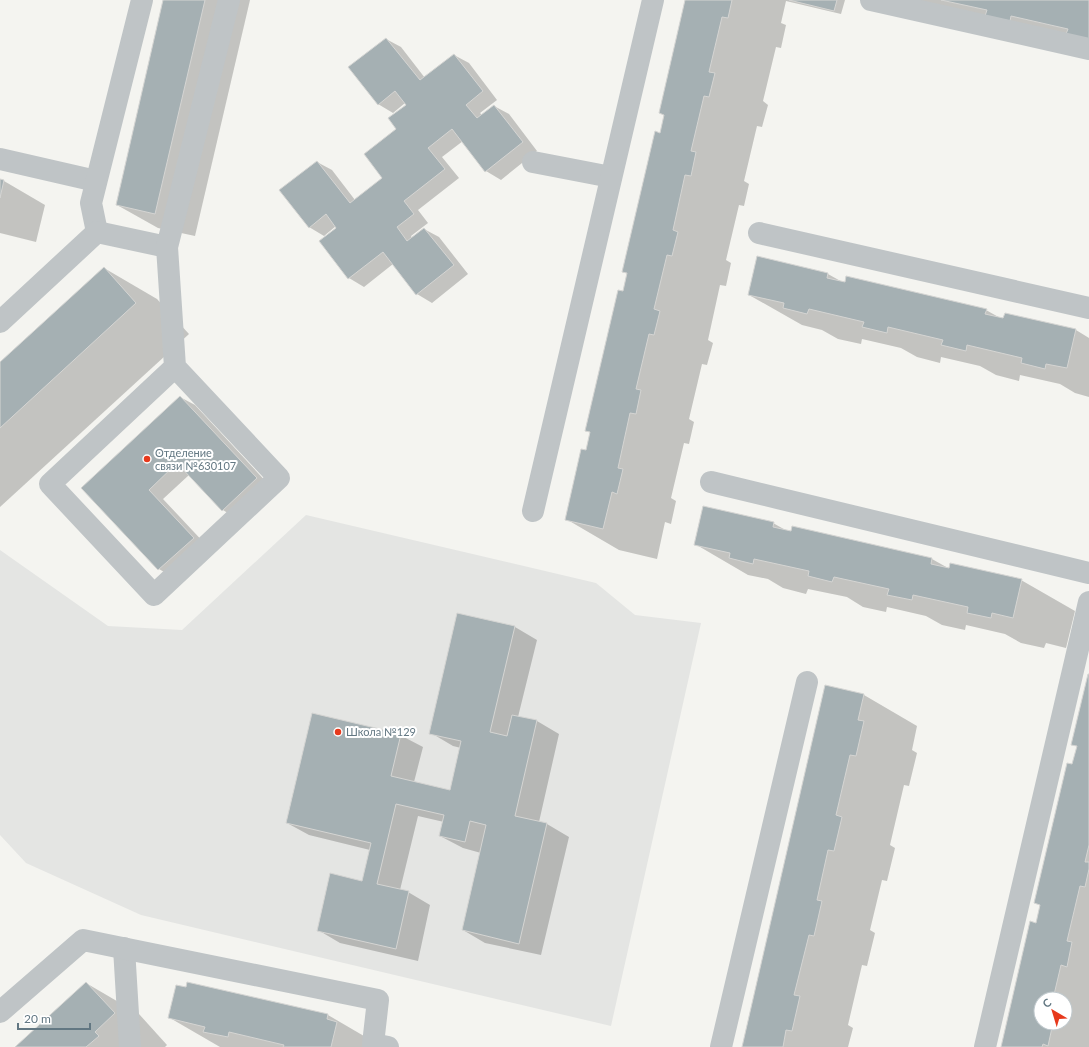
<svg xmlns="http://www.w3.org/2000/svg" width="1089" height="1047" font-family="Lato,sans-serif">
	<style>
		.built { fill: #e4e5e3 }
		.shadow { fill: #0003; fill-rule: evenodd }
		.building { fill: #a5b0b3; stroke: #d5d5d3 }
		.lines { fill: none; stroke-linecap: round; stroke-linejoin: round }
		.minor { stroke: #bfc4c6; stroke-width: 22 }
		.poi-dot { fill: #e7391c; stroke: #fff; stroke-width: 1.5 }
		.labels { text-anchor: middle; stroke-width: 4; stroke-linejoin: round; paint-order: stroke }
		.poi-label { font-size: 11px; fill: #627782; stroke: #fff; text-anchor: start }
	</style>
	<rect width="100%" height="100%" fill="#f4f4f0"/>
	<path class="built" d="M306,515L596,583L635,615L701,623L611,1026L141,915L26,863L0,835V550L108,626L182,630Z"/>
	<g class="shadow">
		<path d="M165,0H250L195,236L158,228L117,205Z"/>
		<path d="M686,0H845L841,14L786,1L781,23L786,25L781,48L776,47L763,101L768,105L762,127L757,126L744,181L749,184L744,206L739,205L726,260L731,263L726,286L720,285L708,340L713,343L707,365L702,364L689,419L694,422L689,444L684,443L671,498L676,501L671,524L665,522L657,559L619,550L566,519L587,451L591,433L587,430L628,274L623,272L661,134L665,116L660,113Z"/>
		<path d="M901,0H1089L1064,46Z"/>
		<path d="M386,39L401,47L425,78L454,55L469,63L497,100L480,113L482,115L494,106L509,114L537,151L501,180L486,171L463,141L442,157L459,178L418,210L428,223L411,236L412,238L424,229L439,237L468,274L432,303L417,294L393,264L364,287L349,278L337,228L336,226L324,236L309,227L317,162L332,170L355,200L384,178L398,129L407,105L405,103L393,113L378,104Z"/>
		<path d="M0,180L4,181L45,205L36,242L0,233Z"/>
		<path d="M104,268L157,299L189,334L0,507V363Z"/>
		<path d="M828,274L844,283L986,310L1002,319L1076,330L1089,338V397L1075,393L1060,384L1020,375L1019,381L996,375L980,366L941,357L940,363L917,357L901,348L862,339L861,344L838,339L822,330L802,325L749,295Z"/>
		<path d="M180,397L195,405L271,487L237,519L223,510L189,475L163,499L208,547L174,578L159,569L83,488Z"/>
		<path d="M773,523L789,532H791L793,527L932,559L948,568L1021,580L1075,611L1066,648L1046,643L1044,648L1021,643L1005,634L966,625L965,630L942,625L926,616L887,607L886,612L863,607L847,597L808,589L806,594L783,588L768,579L748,575L695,544Z"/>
		<path d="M515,627L537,640L518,717L537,721L559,734L539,822L547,824L569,837L541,955L485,943L463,930L481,853L463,848L440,836L444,822L418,816L400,890L408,892L430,905L418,961L340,943L318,930L363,882L370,850L309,835L287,823L400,735L423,747L414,782L451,791L461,748L453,746L431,733Z"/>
		<path d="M1089,675V1047H1002L1036,924L1041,906L1036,903L1078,747L1072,744ZM1041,999H1065V1023H1041Z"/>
		<path d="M826,686L864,695L917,726L912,750L917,753L909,786L904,785L890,845L895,848L887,881L882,880L870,930L875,933L867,966L862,965L848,1025L853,1028L848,1047H744Z"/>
		<path d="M86,983L139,1014L167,1045L165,1047H16Z"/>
		<path d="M328,1015L381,1046V1047H220L170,1018Z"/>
	</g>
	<g class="building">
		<path d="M163,0H205L155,214L116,205Z"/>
		<path d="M685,0H732L728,18L722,17L709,72L715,73L709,97L704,96L691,151L696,152L691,176L685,175L673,230L678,232L672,256L667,255L654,309L660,311L654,335L649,334L636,389L641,390L636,414L630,413L618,468L623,469L617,494L612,492L603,529L565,520L581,449L586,450L590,432L585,431L618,290L623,291L627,273L622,272L655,131L660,133L664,115L659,113Z"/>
		<path d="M789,0H837L834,11Z"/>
		<path d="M941,0H1089V40L1066,34L1068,29L1011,16L1010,21L985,16L987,10Z"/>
		<path d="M386,38L420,80L454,54L483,91L466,105L477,118L494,105L523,142L485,172L452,129L428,148L445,169L404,201L414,214L397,227L407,241L424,228L454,265L416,295L383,252L348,279L319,241L336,228L326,214L309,228L279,190L317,161L350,203L382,178L364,154L396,129L388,118L406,105L395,91L378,105L348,67Z"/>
		<path d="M0,179L4,180L0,198Z"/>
		<path d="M757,256L828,273L827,278L845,282L846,276L987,309L985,314L1003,318L1005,313L1076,329L1067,368L1046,364L1045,369L1021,363L1022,358L967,345L966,351L941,345L943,340L888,327L887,333L862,327L864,322L809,309L807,314L783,308L784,303L748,295Z"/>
		<path d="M104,267L136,303L0,428V362Z"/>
		<path d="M180,396L257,478L222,511L177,463L149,490L194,538L158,570L81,488Z"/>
		<path d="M703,506L774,522L773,527L791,531L792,526L932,558L931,564L949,568L950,563L1022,579L1013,618L992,613L991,618L967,613L968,607L913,595L912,600L887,595L889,589L834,577L832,582L808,576L809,571L754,559L753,564L729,558L730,553L694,545Z"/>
		<path d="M457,613L515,626L490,732L507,736L512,715L537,720L515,816L547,823L519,944L462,930L486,825L470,821L465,842L439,836L444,815L396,804L377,884L409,891L396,949L317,931L330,873L362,881L371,843L286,823L312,713L401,734L391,776L450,790L461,741L429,734Z"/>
		<path d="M1088,674H1089V845L1085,862H1089V869L1085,887L1080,886L1067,941L1072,942L1067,967L1061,965L1053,999H1041V1023H1053L1048,1046L1043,1044L1042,1047H1001L1030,921L1036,923L1040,905L1034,903L1067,763L1072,764L1077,746L1071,745Z"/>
		<path d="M825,685L864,694L858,720L864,721L856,756L850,755L836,815L842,817L834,851L828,850L817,900L822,901L814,936L809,935L794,995L800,996L792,1031L786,1030L783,1047H742Z"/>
		<path d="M86,982L115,1013L95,1032L99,1036L86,1047H15Z"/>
		<path d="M187,982L328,1014L327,1019L337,1022L331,1047H283L284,1045L229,1032L228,1037L203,1032L205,1027L168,1018L176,985L186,987Z"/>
	</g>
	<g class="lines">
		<g class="minor">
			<path d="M871,0L1089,49"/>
			<path d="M0,159L96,181"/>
			<path d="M533,162L611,177"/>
			<path d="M97,232L91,203L142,0"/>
			<path d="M759,233L1089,308"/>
			<path d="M0,322L97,232L167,247"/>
			<path d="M175,367L279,478L154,595L50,484L175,367L167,247L229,0"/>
			<path d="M711,482L1089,573"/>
			<path d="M533,511L653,0"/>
			<path d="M124,948L130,1047"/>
			<path d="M0,1012L83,940L378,1000L373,1044L388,1047"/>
			<path d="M721,1047L807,682"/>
			<path d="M985,1047L1089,602"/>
		</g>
	</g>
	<g class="poi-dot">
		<circle cx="147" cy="459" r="4"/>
		<circle cx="338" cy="732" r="4"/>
	</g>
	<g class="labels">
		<g class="poi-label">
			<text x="155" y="457">Отделение<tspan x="155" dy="13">связи №630107</tspan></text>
			<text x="346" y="736">Школа №129</text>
		</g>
	</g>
	<g transform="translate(1053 1011) rotate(322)"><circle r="19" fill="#ffffff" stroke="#c0c9cd"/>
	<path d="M0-3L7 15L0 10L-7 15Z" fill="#e7391c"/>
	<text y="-6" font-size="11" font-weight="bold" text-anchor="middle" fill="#627782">С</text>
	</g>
	<path d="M18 1023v6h72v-6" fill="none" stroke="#627782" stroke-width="2"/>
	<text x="24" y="1023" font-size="12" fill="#627782" stroke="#ffffff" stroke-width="3" paint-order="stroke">20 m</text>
</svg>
